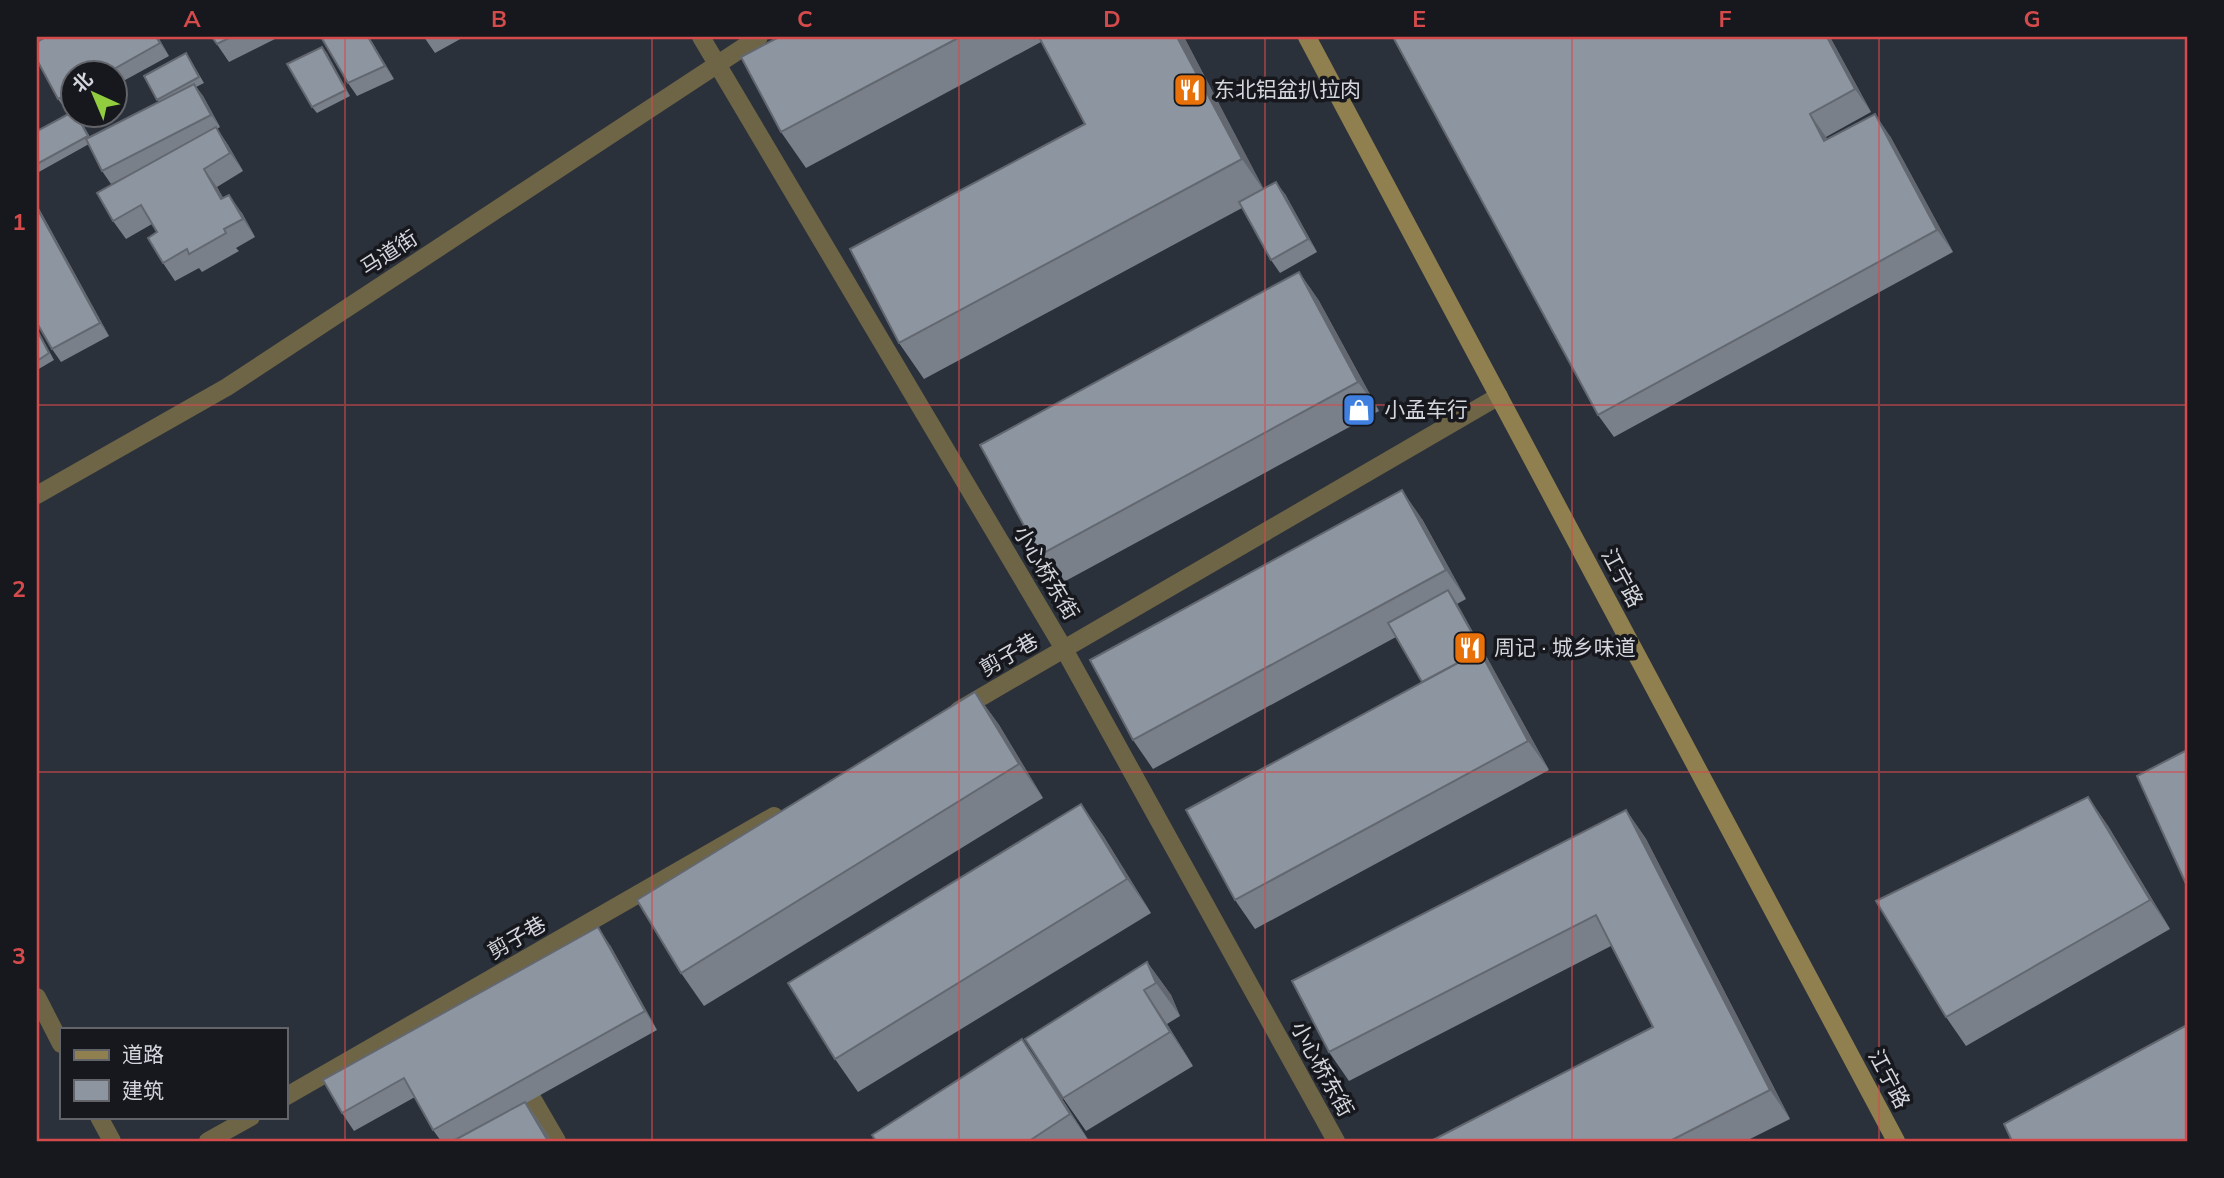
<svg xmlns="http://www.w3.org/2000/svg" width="2224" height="1178" font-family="Mulish,'Noto Sans SC',sans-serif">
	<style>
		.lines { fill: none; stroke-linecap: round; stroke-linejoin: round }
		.lane { stroke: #6e6446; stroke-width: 18 }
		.street { stroke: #6e6446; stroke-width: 18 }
		.secondary { stroke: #91804f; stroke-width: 18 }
		.wall { fill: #79808a }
		.shaded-wall { fill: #636870 }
		.building { fill: #8d95a0; stroke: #636870; stroke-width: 2 }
		.grid { fill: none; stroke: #d54b4c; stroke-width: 2; stroke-opacity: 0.55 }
		.labels { text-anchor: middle; stroke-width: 7; stroke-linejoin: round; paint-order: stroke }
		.poi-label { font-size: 21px; fill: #d3d7dd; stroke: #16181d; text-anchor: start }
		.street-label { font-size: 21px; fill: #d3d7dd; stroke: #16181d }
		.neatline { fill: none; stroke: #d54b4c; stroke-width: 2.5 }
		.grid-label { font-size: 23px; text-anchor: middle; font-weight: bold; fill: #d54b4c }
	</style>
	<rect width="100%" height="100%" fill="#2b313a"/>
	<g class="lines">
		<path class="lane" d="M521,1079L557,1141"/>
		<g class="street">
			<path d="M701,37L1064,649L1336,1141"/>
			<path d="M37,495L227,387L759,37"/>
			<path d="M959,710L1499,396"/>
			<path d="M37,997L61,1044"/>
			<path d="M285,1097L774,816"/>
			<path d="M99,1117L112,1141"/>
			<path d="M208,1141L251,1117"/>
		</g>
		<path class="secondary" d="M1307,37L1896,1141"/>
	</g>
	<g class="wall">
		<path d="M37,37H158L169,56L116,85V74H74V109L67,112L58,99Z"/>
		<path d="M212,37H279L229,62Z"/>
		<path d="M321,37H369L394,79L357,96L348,83Z"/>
		<path d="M424,37H464L435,53Z"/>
		<path d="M779,37H1184L1263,189L1285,194L1317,252L1280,273L1271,260L1242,208L924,379L899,343L1085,124L1041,42L806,168L781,132Z"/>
		<path d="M1830,37L1871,112L1826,137L1827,140L1890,136L1953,252L1614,437L1598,415Z"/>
		<path d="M322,47L350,96L317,113L312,107Z"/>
		<path d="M190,59L204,83L196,87L203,96L220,127L217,129L228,145L243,171L217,187L223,198L242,213L255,237L236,248L239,251L202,272L199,268L175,281L163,263L157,232L152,224L126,239L113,221L154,162L111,184L102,171L89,144L37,173V131L74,116H78L90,137L159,102L144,76Z"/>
		<path d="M37,205L109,336L61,362L52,349L37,323Z"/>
		<path d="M1299,272L1319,301L1379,411L1060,584L1040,555Z"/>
		<path d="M37,329L54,360L37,370Z"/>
		<path d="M1422,519L1466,599L1457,604L1549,770L1255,929L1235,900L1422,682L1396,637L1153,769L1133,740Z"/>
		<path d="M975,692L999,725L1043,798L704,1006L681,973Z"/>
		<path d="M2088,797L2108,826L2170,929L1966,1046L1946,1017Z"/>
		<path d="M1081,804L1104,837L1151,913L858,1092L835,1059Z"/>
		<path d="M1626,810L1646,839L1790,1119L1746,1141H1431L1653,1027L1611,946L1349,1081L1329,1052Z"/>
		<path d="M610,945L657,1030L526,1103L538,1120L551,1141H441L433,1130L415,1097L354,1131L342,1113Z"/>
		<path d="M1147,962L1171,995L1180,1016L1167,1024L1193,1066L1086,1131L1063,1098Z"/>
		<path d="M1022,1039L1045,1072L1089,1141H876Z"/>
	</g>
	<g class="shaded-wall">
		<path d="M156,37H158L169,56L160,43Z"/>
		<path d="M368,37H369L394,79L385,66Z"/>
		<path d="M1177,37H1184L1267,195L1242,159Z"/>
		<path d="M1827,37H1830L1871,112L1855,89Z"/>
		<path d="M322,47L327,53L350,96L346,90Z"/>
		<path d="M194,84L203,96L220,127L211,115Z"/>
		<path d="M1810,114L1826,137L1840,164L1824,141Z"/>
		<path d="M1875,114L1890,136L1953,252L1937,230Z"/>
		<path d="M216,127L228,145L243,171L230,153Z"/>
		<path d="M204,169L217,187L234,217L221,199Z"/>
		<path d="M1276,182L1285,194L1317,252L1308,239Z"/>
		<path d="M229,195L242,213L255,237L243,219Z"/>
		<path d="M37,205L109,336L100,323L37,208Z"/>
		<path d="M1299,272L1319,301L1379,411L1358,382Z"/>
		<path d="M1402,490L1422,519L1466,599L1446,570Z"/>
		<path d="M1448,590L1457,603L1549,770L1528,741Z"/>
		<path d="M975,692L999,725L1043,798L1019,764Z"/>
		<path d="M2088,797L2108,826L2170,929L2150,900Z"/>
		<path d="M1081,804L1104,837L1151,913L1127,879Z"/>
		<path d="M1626,810L1646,839L1790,1119L1770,1090Z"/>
		<path d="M598,927L610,945L657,1030L645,1011Z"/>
		<path d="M1147,962L1171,995L1180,1016L1156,983Z"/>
		<path d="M1144,990L1167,1024L1193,1066L1170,1032Z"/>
		<path d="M1022,1039L1045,1072L1089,1141L1070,1114Z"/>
		<path d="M525,1102L538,1120L551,1141H548Z"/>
	</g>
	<g class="building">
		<path d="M46,37H156L160,43L105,74H74V91L58,99L37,60V42Z"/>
		<path d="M212,37H231L217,44Z"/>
		<path d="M321,37H368L385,66L348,83Z"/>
		<path d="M779,37H960L781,132L741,57Z"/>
		<path d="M1039,37H1177L1242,159L899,343L850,249L1085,124Z"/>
		<path d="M1393,37H1827L1855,89L1810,114L1824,141L1875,114L1937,230L1598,415Z"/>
		<path d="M322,47L346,90L312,107L287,64Z"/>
		<path d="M186,53L199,77L157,100L144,76Z"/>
		<path d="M194,84L211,115L102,171L86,139Z"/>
		<path d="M74,111V116H77L88,136L37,164V131Z"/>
		<path d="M216,127L230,153L204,169L221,199L229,195L243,219L224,229L226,233L189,254L187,249L163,263L148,238L157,232L141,205L113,221L97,193Z"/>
		<path d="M1276,182L1308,239L1271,260L1239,202Z"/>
		<path d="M37,208L100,323L52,349L37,323Z"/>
		<path d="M1299,272L1358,382L1040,555L980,445Z"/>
		<path d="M37,330L49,353L37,361Z"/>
		<path d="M1402,490L1446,570L1133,740L1090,660Z"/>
		<path d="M1448,590L1491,667L1480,651L1422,682L1388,623Z"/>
		<path d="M1480,651L1528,741L1235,900L1186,810Z"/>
		<path d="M975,692L1019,764L681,973L637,900Z"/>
		<path d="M2187,750V886L2137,776Z"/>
		<path d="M2088,797L2150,900L1946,1017L1876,901Z"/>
		<path d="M1081,804L1127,879L835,1059L788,983Z"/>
		<path d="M1626,810L1770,1090L1670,1141H1431L1653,1027L1596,915L1329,1052L1292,981Z"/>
		<path d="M598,927L645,1011L433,1130L404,1078L342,1113L323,1080Z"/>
		<path d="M1147,962L1156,983L1144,990L1170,1032L1063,1098L1025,1039Z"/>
		<path d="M2187,1025V1141H2012L2004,1124Z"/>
		<path d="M1022,1039L1070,1114L1029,1141H876L872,1135Z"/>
		<path d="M525,1102L548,1141H453Z"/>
	</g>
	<path class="grid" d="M345,37V1141M652,37V1141M959,37V1141M1265,37V1141M1572,37V1141M1879,37V1141M37,405H2187M37,772H2187"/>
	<defs>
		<symbol id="restaurant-square" viewBox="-11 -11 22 22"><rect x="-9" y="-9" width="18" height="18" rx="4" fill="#e8710a" stroke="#16181d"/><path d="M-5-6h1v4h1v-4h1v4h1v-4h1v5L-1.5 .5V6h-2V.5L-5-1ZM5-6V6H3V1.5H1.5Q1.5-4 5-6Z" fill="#fff"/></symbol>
		<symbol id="shop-square" viewBox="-11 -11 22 22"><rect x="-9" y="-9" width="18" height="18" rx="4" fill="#3f7fe0" stroke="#16181d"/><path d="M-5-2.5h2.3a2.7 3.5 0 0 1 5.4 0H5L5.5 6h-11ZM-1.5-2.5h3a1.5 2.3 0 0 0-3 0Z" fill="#fff"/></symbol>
	</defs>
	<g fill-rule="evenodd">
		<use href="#restaurant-square" x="1171" y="71" width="38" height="38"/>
		<use href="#shop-square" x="1340" y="391" width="38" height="38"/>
		<use href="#restaurant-square" x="1451" y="629" width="38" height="38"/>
	</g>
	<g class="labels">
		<g class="poi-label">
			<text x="1214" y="97">东北铝盆扒拉肉</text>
			<text x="1384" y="417">小孟车行</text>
			<text x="1494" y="655">周记 · 城乡味道</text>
		</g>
		<g class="street-label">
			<text transform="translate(389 253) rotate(-33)" y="7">马道街</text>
			<text transform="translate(1046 573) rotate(59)" y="7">小心桥东街</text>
			<text transform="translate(1622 578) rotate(62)" y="7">江宁路</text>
			<text transform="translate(1009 655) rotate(-30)" y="7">剪子巷</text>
			<text transform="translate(517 938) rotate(-30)" y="7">剪子巷</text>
			<text transform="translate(1322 1069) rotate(61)" y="7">小心桥东街</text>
			<text transform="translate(1889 1079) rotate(62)" y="7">江宁路</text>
		</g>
	</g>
	<rect width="2224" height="1178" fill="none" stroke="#16181d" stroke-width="77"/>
	<rect x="60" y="1028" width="228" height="91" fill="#16181d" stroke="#62646a" stroke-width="2"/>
	<rect x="74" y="1050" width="35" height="10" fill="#91804f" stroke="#62646a" stroke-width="2"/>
	<text x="122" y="1062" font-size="21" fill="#d3d7dd">道路</text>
	<rect x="74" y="1080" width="35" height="21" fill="#8d95a0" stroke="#62646a" stroke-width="2"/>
	<text x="122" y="1098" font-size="21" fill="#d3d7dd">建筑</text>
	<g transform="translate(94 94) rotate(316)"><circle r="33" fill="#16181d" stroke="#62646a" stroke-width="2"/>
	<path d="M0-5L12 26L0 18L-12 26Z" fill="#92cd3f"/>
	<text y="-10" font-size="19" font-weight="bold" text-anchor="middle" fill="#d3d7dd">北</text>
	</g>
	<rect x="38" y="38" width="2148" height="1102" class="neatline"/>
	<g class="grid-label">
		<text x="192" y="27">A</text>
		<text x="499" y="27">B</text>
		<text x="805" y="27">C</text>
		<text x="1112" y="27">D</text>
		<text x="1419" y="27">E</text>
		<text x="1725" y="27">F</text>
		<text x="2032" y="27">G</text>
		<text x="19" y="230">1</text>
		<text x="19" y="597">2</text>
		<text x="19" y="964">3</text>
	</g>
</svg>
